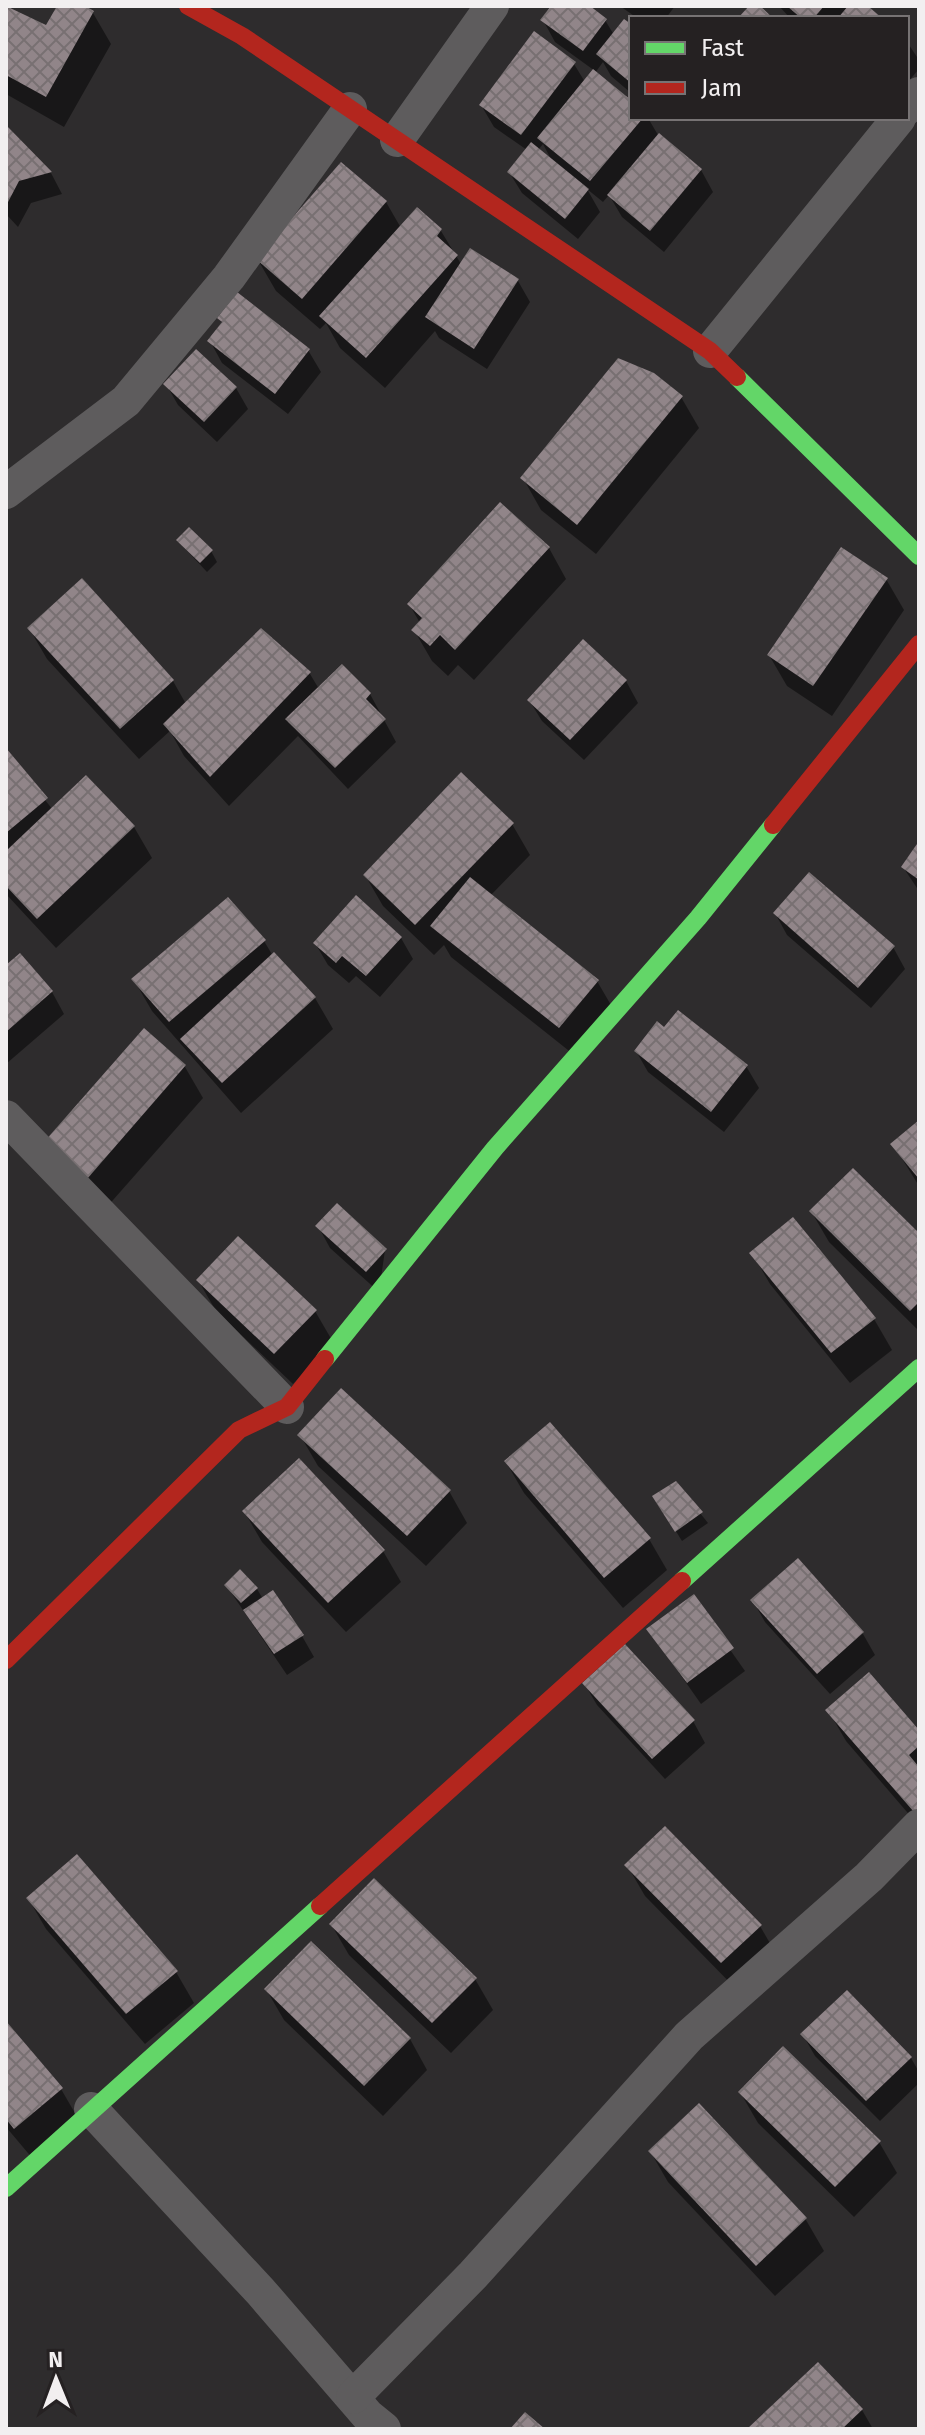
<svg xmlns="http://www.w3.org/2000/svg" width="925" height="2435" font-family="'Fira Sans',sans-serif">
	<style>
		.shadow { fill: #0007; fill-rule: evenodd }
		.building { fill: url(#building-cross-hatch) }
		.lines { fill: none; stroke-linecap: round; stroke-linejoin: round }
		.street { stroke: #5e5c5d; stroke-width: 34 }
		.fast { stroke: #63d668; stroke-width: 18 }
		.jam { stroke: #b3261e; stroke-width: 18 }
	</style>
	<defs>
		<pattern id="building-cross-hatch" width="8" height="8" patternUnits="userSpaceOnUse" patternTransform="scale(2)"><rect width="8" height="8" fill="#918589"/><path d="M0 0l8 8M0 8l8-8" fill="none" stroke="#787072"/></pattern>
	</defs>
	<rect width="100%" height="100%" fill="#2e2c2d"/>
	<g class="shadow">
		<path d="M6,6L47,28L59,6H81L93,13L111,44L64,127L6,94Z"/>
		<path d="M553,6H587L605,20L614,35L631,27V93L611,76L603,62L595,73L631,102V118H648L658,135L701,170L713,192L664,252L622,217L609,195L603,202L587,189L600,212L578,239L522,193L509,172L527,150L494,127L481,105L574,64L585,82L595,71L555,42L543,20ZM543,144L552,161L538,150Z"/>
		<path d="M620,6H675L666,18H637Z"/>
		<path d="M779,6H865L879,18H790Z"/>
		<path d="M907,42L919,60V69L907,83Z"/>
		<path d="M6,128L51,173L62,194L31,203L18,227L6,214Z"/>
		<path d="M386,202L401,228L417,210L441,231L461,264L518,281L530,302L487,369L439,338L435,331L385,388L340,348L326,323L320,329L276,291L258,260Z"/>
		<path d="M219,318L308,350L321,372L288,414L222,363L210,341L223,325Z"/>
		<path d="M166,384L236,388L248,409L217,442L178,405Z"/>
		<path d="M681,397L699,428L596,554L541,510L523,478Z"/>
		<path d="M178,541L211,551L217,562L207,572Z"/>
		<path d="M549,548L566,579L474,680L458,665L448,676L432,661L414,630L420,623L409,604Z"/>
		<path d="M886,579L904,610L832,716L787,686L769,655Z"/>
		<path d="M29,628L173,681L186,704L261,631L310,674L319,689L370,694L396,742L348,789L298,736L229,806L184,756L170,731L139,759L47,659Z"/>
		<path d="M626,681L638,703L584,760L542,721L529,700Z"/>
		<path d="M6,751L53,810L86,778L134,827L152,858L56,948L6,894Z"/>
		<path d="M512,824L530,855L490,896L597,981L615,1012L578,1058L451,957L444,945L434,955L383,906L365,875Z"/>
		<path d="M919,845V891L903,867Z"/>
		<path d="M775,913L893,947L905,969L871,1008L787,935Z"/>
		<path d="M401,938L413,959L380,997L356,976L349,983L328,965L315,943Z"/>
		<path d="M264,941L273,956L315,998L333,1029L241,1113L152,1011L134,980Z"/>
		<path d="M20,955L52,992L64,1014L6,1064V967Z"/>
		<path d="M144,1031L185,1067L203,1098L106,1208L65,1173Z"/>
		<path d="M636,1051L746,1066L759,1088L724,1132L648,1072Z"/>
		<path d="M919,1123V1186L893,1144Z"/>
		<path d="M811,1211L919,1236V1331L829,1242Z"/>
		<path d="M318,1226L385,1250L379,1292L330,1248Z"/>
		<path d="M752,1253L874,1319L892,1350L850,1383L770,1284Z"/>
		<path d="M198,1280L315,1311L333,1342L293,1384L216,1311Z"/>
		<path d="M300,1435L449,1491L467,1523L426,1566L318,1466Z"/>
		<path d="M506,1462L649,1539L667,1570L623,1608L524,1493Z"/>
		<path d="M676,1483L708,1523L682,1541L661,1507Z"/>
		<path d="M244,1511L383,1551L401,1582L346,1632L262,1542Z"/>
		<path d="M798,1561L863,1634L875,1655L830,1694L765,1622L753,1601Z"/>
		<path d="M226,1585L257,1589L263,1599L302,1636L314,1657L287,1675Z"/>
		<path d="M693,1597L745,1671L701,1704L649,1630Z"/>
		<path d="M584,1683L693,1721L705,1743L665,1779L597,1705Z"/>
		<path d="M828,1710L919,1733V1826L846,1741Z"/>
		<path d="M627,1865L760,1926L778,1957L740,1993L645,1896Z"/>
		<path d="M28,1898L176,1972L194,2003L145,2044L46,1929Z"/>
		<path d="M331,1924L475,1979L493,2010L451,2053L349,1955Z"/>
		<path d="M266,1989L410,2039L427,2070L383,2116L284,2020Z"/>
		<path d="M6,2024L61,2089L79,2120L33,2159L6,2127Z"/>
		<path d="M803,2035L911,2058L919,2072V2083L880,2121L815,2056Z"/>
		<path d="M740,2092L879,2142L897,2173L854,2217L758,2123Z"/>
		<path d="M699,2105L806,2220L824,2251L775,2296L668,2182L650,2151Z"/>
		<path d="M818,2365L862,2410L873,2429H750Z"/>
	</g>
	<g class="building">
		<path d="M6,6L46,25L57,6H85L94,11L46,97L6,75Z"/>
		<path d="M551,6H590L607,19L583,51L540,20Z"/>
		<path d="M749,6H760L773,18H738Z"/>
		<path d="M787,6H824L814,18H801Z"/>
		<path d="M848,6H868L882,18H838Z"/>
		<path d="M624,19L631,24V83L596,54Z"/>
		<path d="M534,31L576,62L521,135L479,105Z"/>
		<path d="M593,69L631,100V118H643L590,181L537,138Z"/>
		<path d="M6,125L52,172L19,181L6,206Z"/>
		<path d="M659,133L702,169L650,231L607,195Z"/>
		<path d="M531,142L589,189L565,219L507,172Z"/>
		<path d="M341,162L387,201L302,299L256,259Z"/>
		<path d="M417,207L442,229L437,236L458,255L366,358L319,316Z"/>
		<path d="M470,248L519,279L474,349L425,317Z"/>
		<path d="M237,292L310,349L275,394L207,341L222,322L217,318Z"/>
		<path d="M196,349L237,387L204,422L163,384Z"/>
		<path d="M618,358L654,373L683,396L577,525L520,478Z"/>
		<path d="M500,502L550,547L455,650L440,635L430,646L411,630L422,618L407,604Z"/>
		<path d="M189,527L213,550L200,563L176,540Z"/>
		<path d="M841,547L888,578L813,686L767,655Z"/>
		<path d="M82,578L174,680L120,729L27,628Z"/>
		<path d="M261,628L311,672L210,777L163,724Z"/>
		<path d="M583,639L627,680L570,740L527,700Z"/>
		<path d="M342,664L371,693L366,699L386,719L335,768L285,719Z"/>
		<path d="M6,748L48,798L6,833Z"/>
		<path d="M461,772L514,823L415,925L363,875Z"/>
		<path d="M86,775L135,826L37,919L6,886V851Z"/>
		<path d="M919,841V880L901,867Z"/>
		<path d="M809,872L895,946L858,988L773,913Z"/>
		<path d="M470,877L599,980L559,1028L430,926Z"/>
		<path d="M356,895L402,937L366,976L342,956L336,963L313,943Z"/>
		<path d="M228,897L266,940L169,1022L131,979Z"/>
		<path d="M274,952L316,997L222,1083L180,1039Z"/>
		<path d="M20,953L53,991L6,1032V965Z"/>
		<path d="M678,1010L748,1065L711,1112L634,1051L657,1021L664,1027Z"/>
		<path d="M144,1028L186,1065L87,1179L44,1142Z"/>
		<path d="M919,1120V1179L890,1144Z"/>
		<path d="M853,1168L919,1233V1302L910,1311L809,1211Z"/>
		<path d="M337,1203L387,1249L366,1272L315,1226Z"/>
		<path d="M793,1217L876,1318L831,1353L749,1253Z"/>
		<path d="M238,1236L317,1310L274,1354L196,1280Z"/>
		<path d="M341,1388L451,1490L407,1536L297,1435Z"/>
		<path d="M550,1422L651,1538L604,1578L504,1461Z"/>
		<path d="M299,1458L385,1550L328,1603L242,1511Z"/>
		<path d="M676,1481L703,1512L675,1532L652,1496Z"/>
		<path d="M798,1558L864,1632L817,1674L750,1600Z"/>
		<path d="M240,1569L258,1588L241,1603L224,1585Z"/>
		<path d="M273,1590L304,1635L274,1654L243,1610Z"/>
		<path d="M694,1594L734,1648L687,1683L646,1629Z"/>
		<path d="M625,1644L695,1720L652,1759L582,1683Z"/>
		<path d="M869,1672L919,1730V1746L909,1755L919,1767V1808L914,1812L825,1710Z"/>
		<path d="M665,1826L762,1925L721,1963L624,1865Z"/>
		<path d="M77,1854L178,1971L126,2014L26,1898Z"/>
		<path d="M374,1878L477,1978L432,2023L329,1924Z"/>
		<path d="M311,1941L411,2038L364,2086L264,1989Z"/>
		<path d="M847,1990L912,2057L866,2101L800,2034Z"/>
		<path d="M6,2021L63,2088L14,2129L6,2119Z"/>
		<path d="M783,2046L881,2141L835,2187L738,2092Z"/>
		<path d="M699,2103L807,2218L756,2266L648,2151Z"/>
		<path d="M818,2362L863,2409L842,2429H747Z"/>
		<path d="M525,2412L545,2429H510Z"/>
	</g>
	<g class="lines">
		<g class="street">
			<path d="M907,108L919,94"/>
			<path d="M397,140L492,6"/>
			<path d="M710,351L899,118"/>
			<path d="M6,492L126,401L229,277L350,109"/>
			<path d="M6,1117L287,1407"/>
			<path d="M91,2109L261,2292L368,2416L384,2429"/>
			<path d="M353,2397L473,2275L689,2036L869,1877L919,1826"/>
		</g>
		<g class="fast">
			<path d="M737,377L919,556"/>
			<path d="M325,1359L495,1148L698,918L773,825"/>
			<path d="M682,1581L919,1368"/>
			<path d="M6,2188L320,1906"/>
		</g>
		<g class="jam">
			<path d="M188,6L242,36L710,351L737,377"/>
			<path d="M773,825L919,644"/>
			<path d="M6,1660L239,1430L287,1407L325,1359"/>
			<path d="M320,1906L682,1581"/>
		</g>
	</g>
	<rect width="925" height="2435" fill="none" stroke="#f2eff0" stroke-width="16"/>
	<rect x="629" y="16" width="280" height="104" fill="#252122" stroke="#777374" stroke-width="2"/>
	<rect x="645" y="42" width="40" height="12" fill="#63d668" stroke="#777374" stroke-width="2"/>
	<text x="701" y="56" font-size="24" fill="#f2eff0">Fast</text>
	<rect x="645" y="82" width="40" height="12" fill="#b3261e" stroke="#777374" stroke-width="2"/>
	<text x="701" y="96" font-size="24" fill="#f2eff0">Jam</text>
	<g transform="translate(56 2379) rotate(359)" stroke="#252122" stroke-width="6" paint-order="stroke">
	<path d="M0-6L14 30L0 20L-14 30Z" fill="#f2eff0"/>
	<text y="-12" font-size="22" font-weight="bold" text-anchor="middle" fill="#f2eff0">N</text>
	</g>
</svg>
